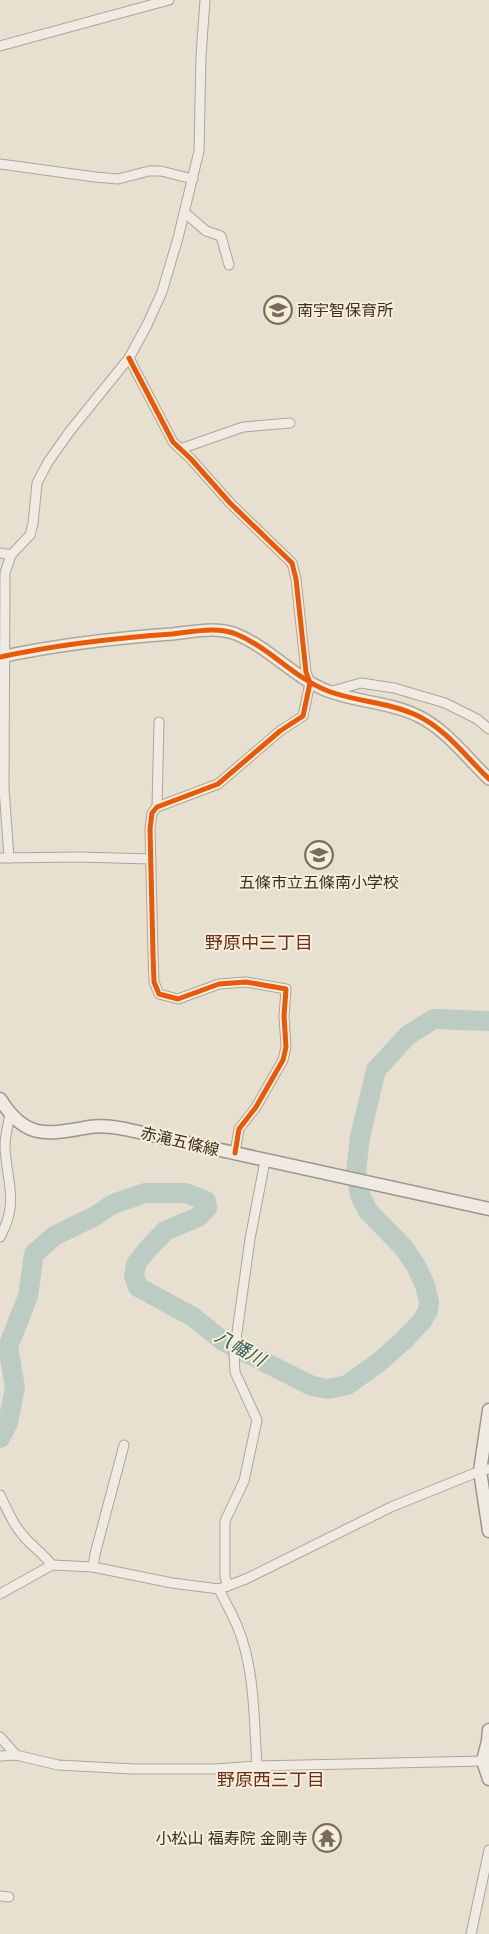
<svg xmlns="http://www.w3.org/2000/svg" width="489" height="1934" font-family="Lora,'Noto Sans JP',serif">
	<style>
		.lines { fill: none; stroke-linecap: round; stroke-linejoin: round }
		.river { stroke: #bcccc2; stroke-width: 20 }
		.minor-casing { stroke: #ada599; stroke-width: 11 }
		.tertiary-casing { stroke: #ada599; stroke-width: 14 }
		.secondary-casing { stroke: #9c958a; stroke-width: 15 }
		.minor { stroke: #efebe3; stroke-width: 9 }
		.tertiary { stroke: #efebe3; stroke-width: 11 }
		.secondary { stroke: #efebe3; stroke-width: 12 }
		.cycleway-casing { stroke: #f7eed8; stroke-width: 8 }
		.cycleway { stroke: #e8590c; stroke-width: 5 }
		.labels { text-anchor: middle; stroke-width: 4; stroke-linejoin: round; paint-order: stroke }
		.poi-label { font-size: 16px; fill: #3d2e20; stroke: #f7eed8; text-anchor: start }
		.street-label { font-size: 16px; fill: #3d2e20; stroke: #f7eed8 }
		.neighbourhood-label { font-size: 18px; fill: #6b2e1e; stroke: #f7eed8 }
		.water-label { font-size: 18px; font-style: italic; fill: #2f5d5a; stroke: #f7eed8 }
	</style>
	<rect width="100%" height="100%" fill="#e7e0d1"/>
	<g class="lines">
		<path class="river" d="M0,1438L8,1423L15,1387L8,1347L28,1296L34,1254L54,1236L95,1216L113,1204L145,1193H186L206,1201L207,1208L198,1217L165,1231L146,1251L136,1264L134,1276L138,1287L193,1317L223,1341L312,1386L328,1389L347,1385L378,1363L404,1340L422,1321L428,1311L429,1302L425,1285L416,1266L404,1248L368,1211L360,1195L356,1172L360,1137L376,1070L408,1035L434,1019L489,1021"/>
		<defs>
			<g id="minor">
				<path d="M0,46L169,0"/>
				<path d="M0,164L95,177L118,179L149,171H161L193,179"/>
				<path d="M184,212L206,231L221,236L229,265"/>
				<path d="M129,358L173,442L191,459L230,503L292,563L296,579L306,672L310,683L303,716L280,731L218,784L157,807L152,813L150,829L153,954L154,982L159,994L178,999L219,984L246,982L286,989L284,1016L286,1047L283,1060L256,1107L239,1129L235,1153"/>
				<path d="M180,449L243,427L290,423"/>
				<path d="M0,553L11,555"/>
				<path d="M329,692L361,683L394,688L445,703L477,719L489,729"/>
				<path d="M157,807L159,722"/>
				<path d="M0,858L80,857L151,859"/>
				<path d="M9,858L4,788L5,573L11,555L30,535L33,524L37,483L48,462L70,431L129,358L147,325L162,292L178,238L199,151L201,56L205,0"/>
				<path d="M0,1237C20,1201 6,1181 5,1146C5,1136 8,1125 10,1115"/>
				<path d="M0,1495C7,1510 15,1528 27,1540C36,1549 44,1555 52,1565"/>
				<path d="M93,1567L95,1554L124,1445"/>
				<path d="M228,1586L225,1577V1521L244,1481L257,1420L235,1372L234,1354L250,1239L265,1161"/>
				<path d="M219,1589C225,1602 233,1615 238,1628C255,1669 254,1722 257,1766"/>
				<path d="M0,1594L52,1565L93,1567L172,1583L219,1589L246,1579L391,1507L480,1471L489,1469"/>
				<path d="M0,1737L16,1755"/>
				<path d="M0,1756L16,1755L58,1765L134,1769H215L257,1766L483,1761"/>
				<path d="M0,1896L9,1897"/>
				<path d="M471,1934L489,1850"/>
			</g>
			<path id="tertiary" d="M0,657C56,645 115,638 172,634C193,632 215,626 236,634C270,648 294,678 328,691C356,702 389,702 416,715C445,728 466,757 489,779"/>
			<g id="secondary">
				<path d="M0,1099C26,1141 48,1134 90,1127C102,1125 113,1127 125,1129L489,1209"/>
				<path d="M489,1410L480,1471L489,1531"/>
				<path d="M489,1730L488,1741L483,1761L489,1779"/>
			</g>
		</defs>
		<use href="#minor" class="minor-casing"/>
		<use href="#tertiary" class="tertiary-casing"/>
		<use href="#secondary" class="secondary-casing"/>
		<use href="#minor" class="minor"/>
		<use href="#tertiary" class="tertiary"/>
		<use href="#secondary" class="secondary"/>
		<defs>
			<g id="cycleway">
				<path d="M129,358L173,442L191,459L230,503L292,563L296,579L306,672L310,683L303,716L280,731L218,784L157,807L152,813L150,829L153,954L154,982L159,994L178,999L219,984L246,982L286,989L284,1016L286,1047L283,1060L256,1107L239,1129L235,1153"/>
				<path d="M0,657C56,645 115,638 172,634C193,632 215,626 236,634C270,648 294,678 328,691C356,702 389,702 416,715C445,728 466,757 489,779"/>
			</g>
		</defs>
		<use href="#cycleway" class="cycleway-casing"/>
		<use href="#cycleway" class="cycleway"/>
	</g>
	<defs>
		<symbol id="school-ring" viewBox="-11 -11 22 22"><circle r="9.5" fill="#f7eed8" stroke="#786c5e" stroke-width="1.5"/><path d="M0-5L7-2L0 1L-7-2ZM-4 1L0 2.5L4 1V4Q0 6-4 4Z" fill="#786c5e"/></symbol>
		<symbol id="temple-ring" viewBox="-11 -11 22 22"><circle r="9.5" fill="#f7eed8" stroke="#786c5e" stroke-width="1.5"/><path d="M0-6L5-2H3V0L6.5 2.5H4V6H1.5V3h-3V6H-4V2.5H-6.5L-3 0V-2H-5Z" fill="#786c5e"/></symbol>
	</defs>
	<g fill-rule="evenodd">
		<use href="#school-ring" x="262" y="294" width="32" height="32"/>
		<use href="#school-ring" x="303" y="839" width="32" height="32"/>
		<use href="#temple-ring" x="311" y="1822" width="32" height="32"/>
	</g>
	<g class="labels">
		<g class="poi-label">
			<text x="297" y="316">南宇智保育所</text>
			<text x="319" y="888" text-anchor="middle">五條市立五條南小学校</text>
			<text x="308" y="1844" text-anchor="end">小松山 福寿院 金剛寺</text>
		</g>
		<g class="street-label">
			<text transform="translate(180 1141) rotate(13)" y="6">赤滝五條線</text>
		</g>
		<g class="neighbourhood-label">
			<text x="259" y="949">野原中三丁目</text>
			<text x="271" y="1786">野原西三丁目</text>
		</g>
		<g class="water-label">
			<text transform="translate(240 1348) rotate(30)" y="6">八幡川</text>
		</g>
	</g>
</svg>
